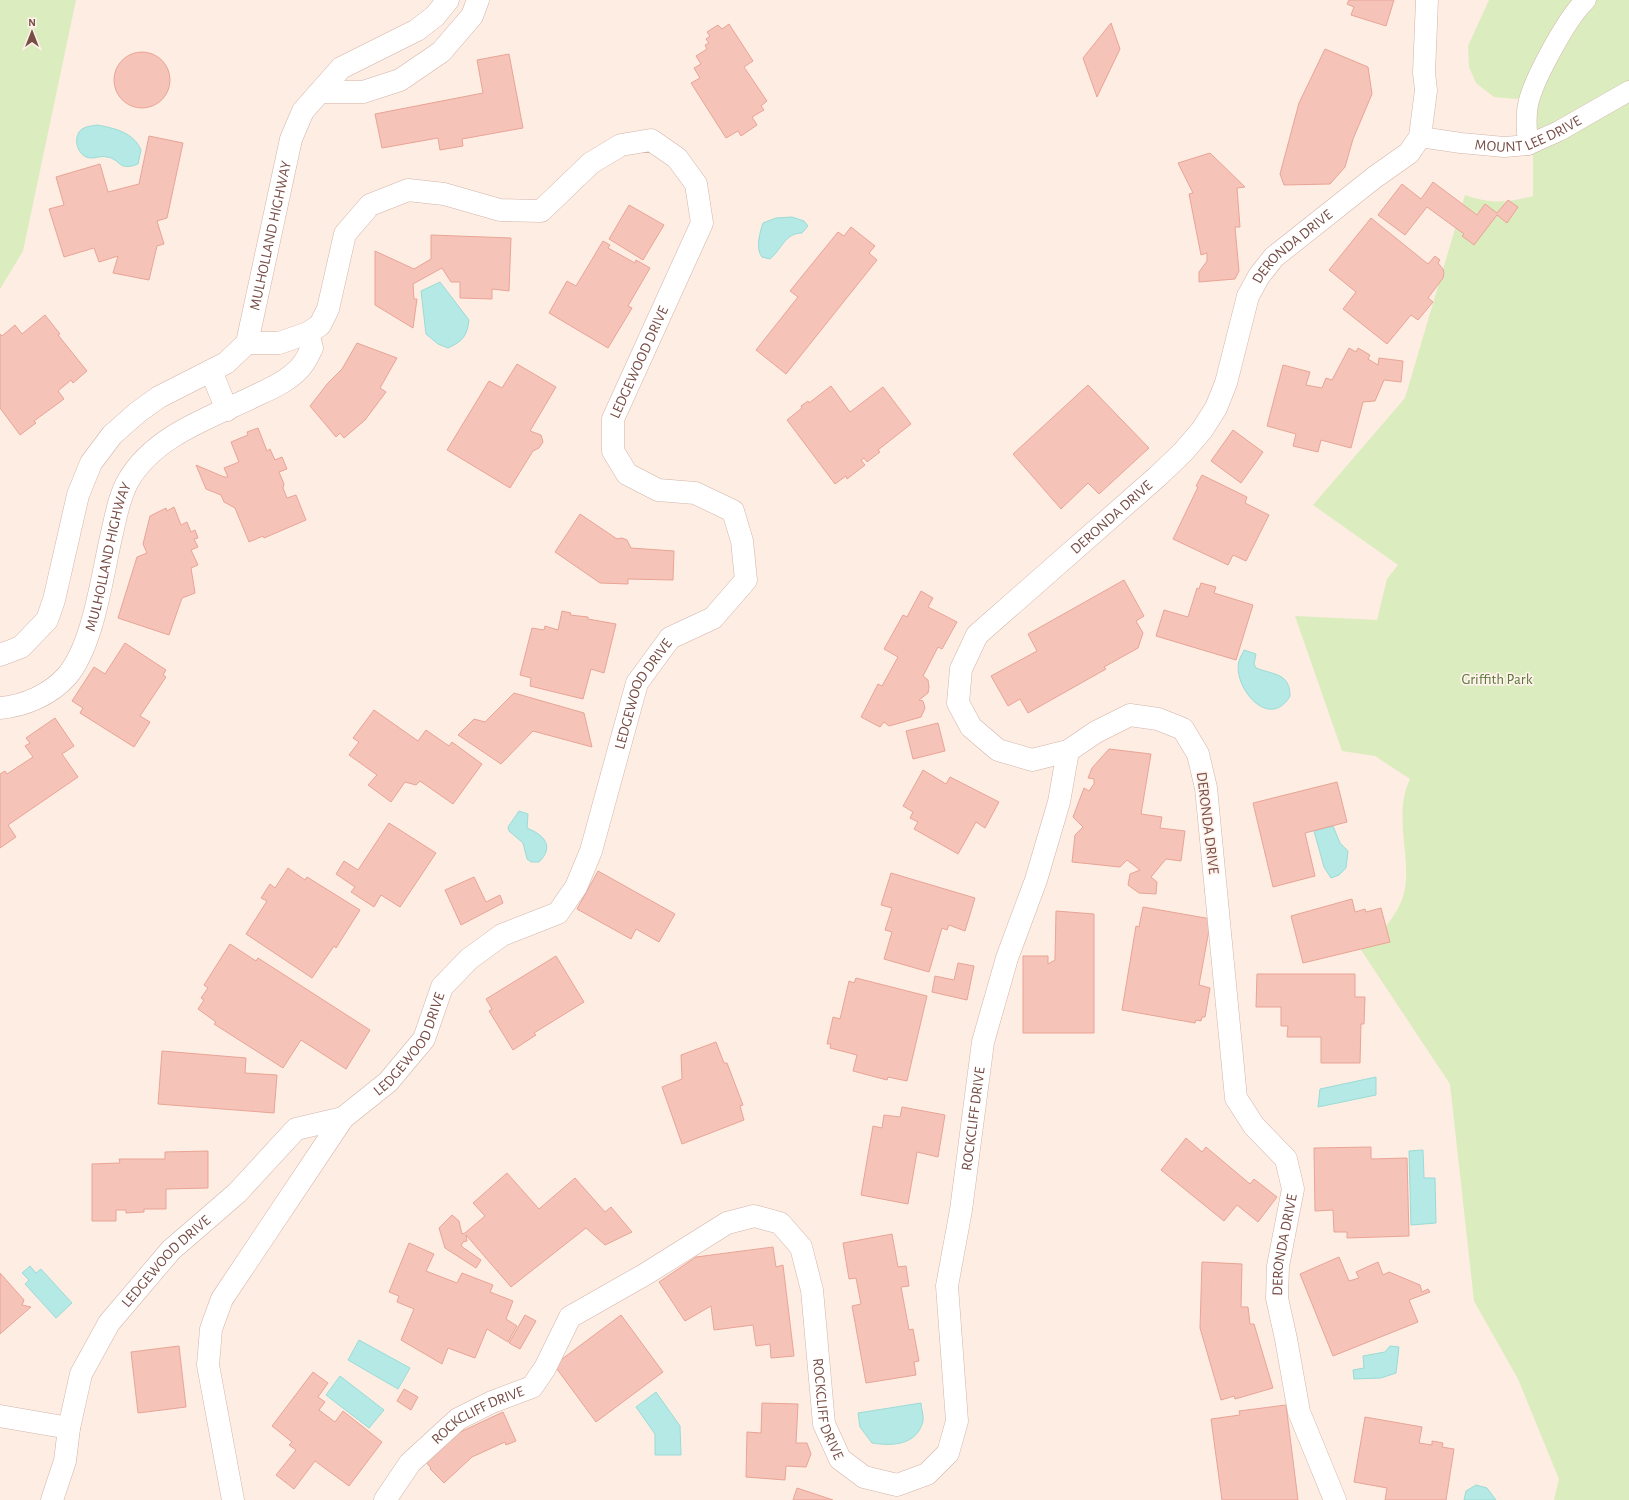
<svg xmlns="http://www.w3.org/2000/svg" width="1629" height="1500" font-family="'Alegreya Sans',sans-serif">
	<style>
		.green { fill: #dbecbf }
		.water { fill: #b5e9e5; stroke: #9adbd7 }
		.building { fill: #f5c3b7; stroke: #e9a497 }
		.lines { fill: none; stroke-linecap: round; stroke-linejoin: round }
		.lane-casing { stroke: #d2b4aa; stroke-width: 21 }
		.street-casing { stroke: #d2b4aa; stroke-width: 23 }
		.lane { stroke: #fff; stroke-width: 20 }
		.street { stroke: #fff; stroke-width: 22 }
		.labels { text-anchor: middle; stroke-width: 3.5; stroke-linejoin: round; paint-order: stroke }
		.street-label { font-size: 15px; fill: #774d46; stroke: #fff2ea }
		.park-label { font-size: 15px; fill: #5a783b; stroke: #fff2ea }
	</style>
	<rect width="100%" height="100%" fill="#feede2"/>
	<g class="green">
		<path d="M0,0H76L23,251L0,289Z"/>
		<path d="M1489,0H1629V1500H1554L1559,1479L1518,1379L1474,1301L1450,1084L1361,950C1383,932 1405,909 1406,879C1407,863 1404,846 1403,830C1402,810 1402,797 1410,779L1375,756L1342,751L1295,616L1377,620L1387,579L1398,565L1313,505L1405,398L1465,195C1491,204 1507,203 1533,196V92L1517,99L1494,97L1476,83L1469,67L1468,46Z"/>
	</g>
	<g class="water">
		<path d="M97,125C115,128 134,133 141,150L138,164C118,172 121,159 107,157C100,155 93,160 86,157C76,152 73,136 82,129C87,126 92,126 97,125Z"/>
		<path d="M792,217L804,221L808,226L802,233C785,233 782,249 770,259L762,257C755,249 760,232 763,223L776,218Z"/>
		<path d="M440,282L469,320C467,336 463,341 448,348L438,344L426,334L421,291Z"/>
		<path d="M1244,650L1256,654L1254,664L1256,668C1274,675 1290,673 1290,696C1269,732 1232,686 1239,661C1240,657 1243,653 1244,650Z"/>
		<path d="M519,811L528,814L527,828C544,835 555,846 539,862H531L527,859L523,843L509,831L508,827Z"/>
		<path d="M1333,826L1340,843L1348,851L1346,868L1339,875L1331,878L1324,867L1314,831Z"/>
		<path d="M1376,1077V1095L1318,1107L1320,1089Z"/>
		<path d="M1423,1150L1424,1178H1435L1436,1223L1411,1225L1409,1151Z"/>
		<path d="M30,1266L36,1273L41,1269L72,1303L56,1318L25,1284L29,1280L22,1273Z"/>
		<path d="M359,1340L410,1368L398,1389L348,1360Z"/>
		<path d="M1390,1346L1399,1347L1396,1373L1381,1378L1354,1379L1353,1370L1364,1368L1363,1356L1385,1352Z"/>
		<path d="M340,1376L384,1410L369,1428L326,1395Z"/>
		<path d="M656,1392L680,1426L681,1455H655V1434L636,1407Z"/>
		<path d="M921,1403C921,1408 924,1416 923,1421C917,1446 891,1446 872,1443L860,1427L858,1413Z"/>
		<path d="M1476,1485L1487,1488L1496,1500H1464L1466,1491Z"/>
	</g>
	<g class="building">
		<path d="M1349,0H1394L1386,26L1351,15L1354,7L1347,4Z"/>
		<path d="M1111,23L1120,49L1097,97L1083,58Z"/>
		<path d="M729,24L753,61L744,67L767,101L761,106L764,110L752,117L757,125L741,136L738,131L726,138L691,83L700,78L694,68L701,64L696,56L707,49L705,45L709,43L706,39L710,36L707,32L718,25L722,29Z"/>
		<path d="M1325,49L1368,67L1372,94L1353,139L1345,167L1330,184L1284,185L1280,174L1299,103Z"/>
		<circle cx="142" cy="80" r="28"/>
		<path d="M509,54L523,128L462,139L463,146L440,150L438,138L382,148L375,114L483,93L477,60Z"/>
		<path d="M149,136L183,143L167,218L157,221L164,244L157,246L149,280L113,273L118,256L99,262L94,248L64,257L49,209L64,205L56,177L100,164L108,192L139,184Z"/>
		<path d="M1210,153L1245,187L1237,188L1240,227H1235L1239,271L1235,279L1199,282V272L1207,261V253L1201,255L1189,194L1193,193L1178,163Z"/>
		<path d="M1433,182L1477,215L1485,204L1497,213L1508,200L1518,207L1507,223L1497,215L1474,245L1462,236L1464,234L1427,207L1405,235L1378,215L1402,184L1421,199Z"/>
		<path d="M629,205L664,225L643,260L609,239Z"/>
		<path d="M1371,218L1428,264L1435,256L1440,260L1438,263L1443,269L1444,273L1443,278L1428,298L1433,302L1418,320L1411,315L1387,344L1343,309L1356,292L1329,270Z"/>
		<path d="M851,227L875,246L869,253L877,260L786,374L756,350L798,297L790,291L838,232L844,236Z"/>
		<path d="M431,235L511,238L509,291L492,289V299L460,298V282H451L442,268L413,284L414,299H417L413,328L375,305V251L414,269L431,259Z"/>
		<path d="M603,241L610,245L608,248L635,263L636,260L650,268L628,306L632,308L608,348L549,313L567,281L576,286Z"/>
		<path d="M45,315L60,334L58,335L87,371L73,383L71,380L58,391L64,399L34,421L36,423L20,435L0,408V334L2,336L15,325L22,334Z"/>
		<path d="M357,343L397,358L380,388L386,392L365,420L344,438L340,433L336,437L310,406L328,383L342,369Z"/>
		<path d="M1349,348L1356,352L1358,348L1370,355L1368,359L1378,365L1379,358L1403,361L1401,382L1384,380L1375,401L1363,402L1351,448L1321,440L1318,452L1293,446L1296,434L1267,426L1283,365L1310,372L1306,385L1322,388L1326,378L1332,380Z"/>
		<path d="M517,364L556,387L530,431L541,435L543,442L539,448L533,451L510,488L447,450L489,381L502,388Z"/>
		<path d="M1088,385L1149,448L1099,494L1088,483L1061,509L1013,454Z"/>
		<path d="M831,386L850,412L883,387L911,424L878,450L880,452L867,462L864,458L861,460L865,465L847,479L846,476L835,484L787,420L802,408L801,406L808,401L809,403Z"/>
		<path d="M258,428L267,451L270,449L275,460L282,457L287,469L279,472L284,484L283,488L287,498L296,495L306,520L264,538L263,536L249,542L235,508L224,502L221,495L206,489L196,465L224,477H228L224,468L239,462L231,442L248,435L247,432Z"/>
		<path d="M1233,430L1263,452L1241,483L1211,461Z"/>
		<path d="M1202,475L1247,497L1245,503L1269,515L1246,561L1233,555L1228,565L1173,539L1198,487L1196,486Z"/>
		<path d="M174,507L181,525L187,522L191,532L195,530L198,538L194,539L198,547L191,550L198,565L191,568L195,593L182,598L169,635L118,618L137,557L147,553L143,544L150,516L166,508L167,511Z"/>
		<path d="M580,514L617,539L622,538L627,540L631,548L674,551L673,580L628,579V584L600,583L555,552Z"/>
		<path d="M1124,580L1144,616L1136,621L1143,633L1138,648L1104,667L1106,669L1028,713L1020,699L1008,706L991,676L1037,651L1028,634Z"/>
		<path d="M1201,583L1216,587L1214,593L1253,605L1236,660L1156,636L1164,610L1188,617L1197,588L1199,589Z"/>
		<path d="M921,591L933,598L928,607L957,622L942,649L938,647L923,676L928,680L929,687L928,693L919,700L923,701L925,708L921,717L889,726L884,722L880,727L861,717L878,684L882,686L898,657L884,649L903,615L907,617Z"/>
		<path d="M562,611L571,613L570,615L588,617V619L616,624L604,673L591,669L583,699L530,686L531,678L520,675L532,628L544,630L545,626L558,630Z"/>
		<path d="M125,643L166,670L163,675L166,677L140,716L150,722L134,747L80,713L83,708L72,701L94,667L105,674Z"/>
		<path d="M514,693L584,713L592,747L533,731L501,764L458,735L474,719L485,722Z"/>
		<path d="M374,710L418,741L426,730L449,746L452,742L482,764L453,804L420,781L416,785L405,782L391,802L368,785L377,775L349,755L359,742L353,738Z"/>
		<path d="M55,718L74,746L62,754L78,777L8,825L16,837L0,848V774L5,771L7,774L33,757L25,746L30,743L26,738Z"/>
		<path d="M938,723L945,751L913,759L906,731Z"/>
		<path d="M1109,749L1151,754L1141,814L1162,817L1160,828L1185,831L1181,861L1166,859L1151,877L1157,882L1156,894L1139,893L1128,885L1130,874L1140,870L1127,860L1120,867L1072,862L1075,835L1083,827L1073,817L1084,788L1089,791L1094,784V779L1088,778L1092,768Z"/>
		<path d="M923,770L946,784L950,777L999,802L985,828L976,822L958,854L914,829L918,822L910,818L913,812L903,806Z"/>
		<path d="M1337,782L1347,822L1305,833L1315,876L1273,887L1253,803Z"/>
		<path d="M389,823L436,853L400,907L381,895L374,907L351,892L355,887L336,874L344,861L358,870Z"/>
		<path d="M288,868L305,880L307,877L360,910L336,948L334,946L312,978L246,934L267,901L261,898L270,884L275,888Z"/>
		<path d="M598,871L675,914L659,942L636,929L631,939L577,909Z"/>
		<path d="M891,873L975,898L965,931L949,925L947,930L942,928L929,972L884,959L892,932L885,930L892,908L881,905Z"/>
		<path d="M474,877L486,902L500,895L503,903L461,925L445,890Z"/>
		<path d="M1352,899L1355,912L1365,909L1366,912L1381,908L1390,942L1303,963L1291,916Z"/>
		<path d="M1143,907L1211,919L1199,985L1210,988L1205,1017H1202L1201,1021L1196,1020L1195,1023L1122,1010L1136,926L1139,927Z"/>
		<path d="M1056,911L1094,914V1033H1023V956H1048V964L1055,960Z"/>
		<path d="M230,944L256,961L258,958L370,1030L346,1069L301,1040L283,1068L214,1024L216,1022L198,1009L204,1000L201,998L208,988L204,985Z"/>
		<path d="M556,956L584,1002L534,1033L536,1035L513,1050L489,1011L492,1009L486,999Z"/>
		<path d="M958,963L974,966L967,1000L932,992L935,976L954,980Z"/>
		<path d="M1257,974H1355V997H1365L1364,1024H1361L1360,1063H1321V1037H1287L1288,1026H1281V1007H1256Z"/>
		<path d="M856,978L927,996L907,1081L888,1077L887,1080L853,1071L857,1055L830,1048L831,1044H827L833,1017L840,1019L849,981L854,983Z"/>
		<path d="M716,1042L724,1063H727L743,1105L740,1106L744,1120L682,1144L662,1087L682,1079L681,1055Z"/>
		<path d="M162,1051L246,1058L245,1073L277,1075L274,1113L158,1104Z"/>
		<path d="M902,1107L945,1115L938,1157L917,1152L908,1204L861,1195L873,1126L882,1128L884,1115L900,1117Z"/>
		<path d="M1186,1138L1202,1152L1206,1147L1250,1184L1254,1179L1277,1197L1258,1222L1237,1205L1224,1221L1161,1170Z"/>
		<path d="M1371,1147V1159L1407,1158L1409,1236L1347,1238V1232H1334L1333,1210L1315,1211L1314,1148Z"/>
		<path d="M208,1151V1188L166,1189V1209H144V1212L126,1213V1210H116V1221H92V1164L120,1163L119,1159H165V1152Z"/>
		<path d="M507,1173L539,1209L575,1178L605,1212L611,1207L632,1232L605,1245L586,1228L511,1287L466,1235L467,1241L463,1242L461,1246L481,1260L476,1268L445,1248L439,1228L452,1215L459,1221L462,1234L465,1233L485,1216L473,1203Z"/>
		<path d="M892,1234L898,1267L906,1266L909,1286L901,1287L909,1330L913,1329L919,1361L914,1362L916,1375L866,1383L852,1306L861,1304L856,1278L849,1279L843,1243Z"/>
		<path d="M409,1243L434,1254L426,1271L457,1283L462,1273L493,1285L490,1292L513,1301L506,1319L517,1326L508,1342L487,1329L475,1358L448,1348L442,1364L401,1340L414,1309L397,1302L399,1296L389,1292Z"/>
		<path d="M773,1247L776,1267L783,1265L794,1356L771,1358L770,1344L756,1346L753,1325L714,1330L711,1306L685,1321L659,1282L696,1257Z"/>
		<path d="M1339,1257L1349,1281L1359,1278L1356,1272L1378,1262L1383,1275L1389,1272L1420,1285L1422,1292L1428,1289L1430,1292L1409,1300L1418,1322L1333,1356L1300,1274Z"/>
		<path d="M1202,1262L1242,1264L1241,1307H1248L1250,1324H1254L1273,1388L1235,1399L1234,1396L1221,1400L1200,1328Z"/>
		<path d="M0,1273L24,1300L22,1305L31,1307L0,1334Z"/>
		<path d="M525,1315L536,1321L520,1349L509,1343Z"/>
		<path d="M621,1315L663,1372L596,1422L554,1365Z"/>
		<path d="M179,1346L186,1407L138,1413L131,1352Z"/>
		<path d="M313,1372L328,1383L318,1397L325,1402L319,1410L335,1422L343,1411L382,1442L349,1486L315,1461L294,1489L276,1475L296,1450L289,1445L292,1442L272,1426Z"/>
		<path d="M404,1389L418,1397L411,1410L397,1401Z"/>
		<path d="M762,1403L798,1404L796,1443H807L811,1454L806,1467L786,1466L785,1480L746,1477L747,1432L761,1433Z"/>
		<path d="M1286,1405L1298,1500H1222L1211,1419L1240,1415L1239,1411Z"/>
		<path d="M503,1412L516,1441L506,1445L505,1442L472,1457L444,1483L430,1469L431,1468L425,1461L454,1435Z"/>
		<path d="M1365,1417L1422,1427L1419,1443L1432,1445V1441L1443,1443L1442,1447L1454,1449L1446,1500H1385L1387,1488L1354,1482Z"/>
		<path d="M797,1488L833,1500H793Z"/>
	</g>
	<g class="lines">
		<defs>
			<g id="lane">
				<path id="s1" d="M1420,137L1461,143L1504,147L1528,145L1559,131L1629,91"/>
				<path d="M1528,145C1527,131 1525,119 1528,105C1532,82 1568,16 1586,0"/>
			</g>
			<g id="street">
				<path d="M320,92H363L400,80L441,52L472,16L478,0"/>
				<path d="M211,371L227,410"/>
				<path id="s2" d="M0,655L21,647L47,620L54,600L78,495L91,463L112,435L138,412L159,397L226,363L247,343L291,139L303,111L341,68L417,30L435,16L448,0"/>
				<path id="s3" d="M0,708C24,706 50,695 67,676C94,644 102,575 112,533C116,516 119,497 128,481C155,434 213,417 259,394C275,387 293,378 303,364C307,359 309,353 312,348L308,333"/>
				<path d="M0,1416L69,1428"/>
				<path id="s4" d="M52,1500L65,1461L69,1428L81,1374L109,1323L171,1250L237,1193L296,1129L343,1118L388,1082L424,1039L442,987L469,959L502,935L558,913L576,887L591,851L637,683L670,638L713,618L746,580L742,541L733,511L695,493L658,490L627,474L613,451V419L702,223L696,184L677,158L651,140L621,145L591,163L541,211L500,210L444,194L408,190L370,205L345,234L328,309L320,325L308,333L279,343H247"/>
				<path d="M233,1500L208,1365L211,1329L222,1299L343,1118"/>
				<path id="s5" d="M385,1500L410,1463L458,1419L492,1402L532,1387L545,1368L570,1317L644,1275L727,1223L754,1216L780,1223L801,1247L812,1290L824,1424L840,1459L864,1477L897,1485L927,1474L948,1453L957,1421L947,1286L961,1210L983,1042L1007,958L1036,880L1059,802L1068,751"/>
				<path id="s6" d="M1335,1500L1299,1412L1286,1339L1277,1298L1278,1266L1293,1189L1286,1159L1254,1126L1236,1098L1206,788L1198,754L1183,729L1158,719L1130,715L1096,732L1068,751L1032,760L998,750L971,727L958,703L961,669L977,635L1158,476L1183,452L1202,430L1216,408L1226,383L1248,296L1259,276L1274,257L1375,177L1409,153L1420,137L1426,90L1424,73L1427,0"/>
			</g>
		</defs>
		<use href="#lane" class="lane-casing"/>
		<use href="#street" class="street-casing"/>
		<use href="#lane" class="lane"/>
		<use href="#street" class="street"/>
	</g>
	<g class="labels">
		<g class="street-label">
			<text dy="5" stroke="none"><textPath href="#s1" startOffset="111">MOUNT LEE DRIVE</textPath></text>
			<text dy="5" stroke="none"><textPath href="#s2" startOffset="533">MULHOLLAND HIGHWAY</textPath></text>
			<text dy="5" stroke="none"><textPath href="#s6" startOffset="1656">DERONDA DRIVE</textPath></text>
			<text dy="5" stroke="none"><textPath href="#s4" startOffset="1519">LEDGEWOOD DRIVE</textPath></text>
			<text dy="5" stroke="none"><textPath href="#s6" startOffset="1320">DERONDA DRIVE</textPath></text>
			<text dy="5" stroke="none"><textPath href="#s3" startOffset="203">MULHOLLAND HIGHWAY</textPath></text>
			<text dy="5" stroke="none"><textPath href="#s4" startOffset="1052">LEDGEWOOD DRIVE</textPath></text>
			<text transform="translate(1208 823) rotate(83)" y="5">DERONDA DRIVE</text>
			<text dy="5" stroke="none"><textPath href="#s4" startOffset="608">LEDGEWOOD DRIVE</textPath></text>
			<text dy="5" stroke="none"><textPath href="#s5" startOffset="1221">ROCKCLIFF DRIVE</textPath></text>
			<text dy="5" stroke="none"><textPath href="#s6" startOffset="265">DERONDA DRIVE</textPath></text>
			<text dy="5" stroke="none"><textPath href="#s4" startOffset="272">LEDGEWOOD DRIVE</textPath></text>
			<text dy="5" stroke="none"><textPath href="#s5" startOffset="705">ROCKCLIFF DRIVE</textPath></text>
			<text dy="5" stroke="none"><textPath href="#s5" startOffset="129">ROCKCLIFF DRIVE</textPath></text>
		</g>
		<g class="park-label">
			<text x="1497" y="684">Griffith Park</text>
		</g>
	</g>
	<g transform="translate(32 32)" stroke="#fff2ea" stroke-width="3" paint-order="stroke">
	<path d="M0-3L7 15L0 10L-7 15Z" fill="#774d46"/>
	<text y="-6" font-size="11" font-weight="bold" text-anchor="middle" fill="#774d46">N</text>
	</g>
</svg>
